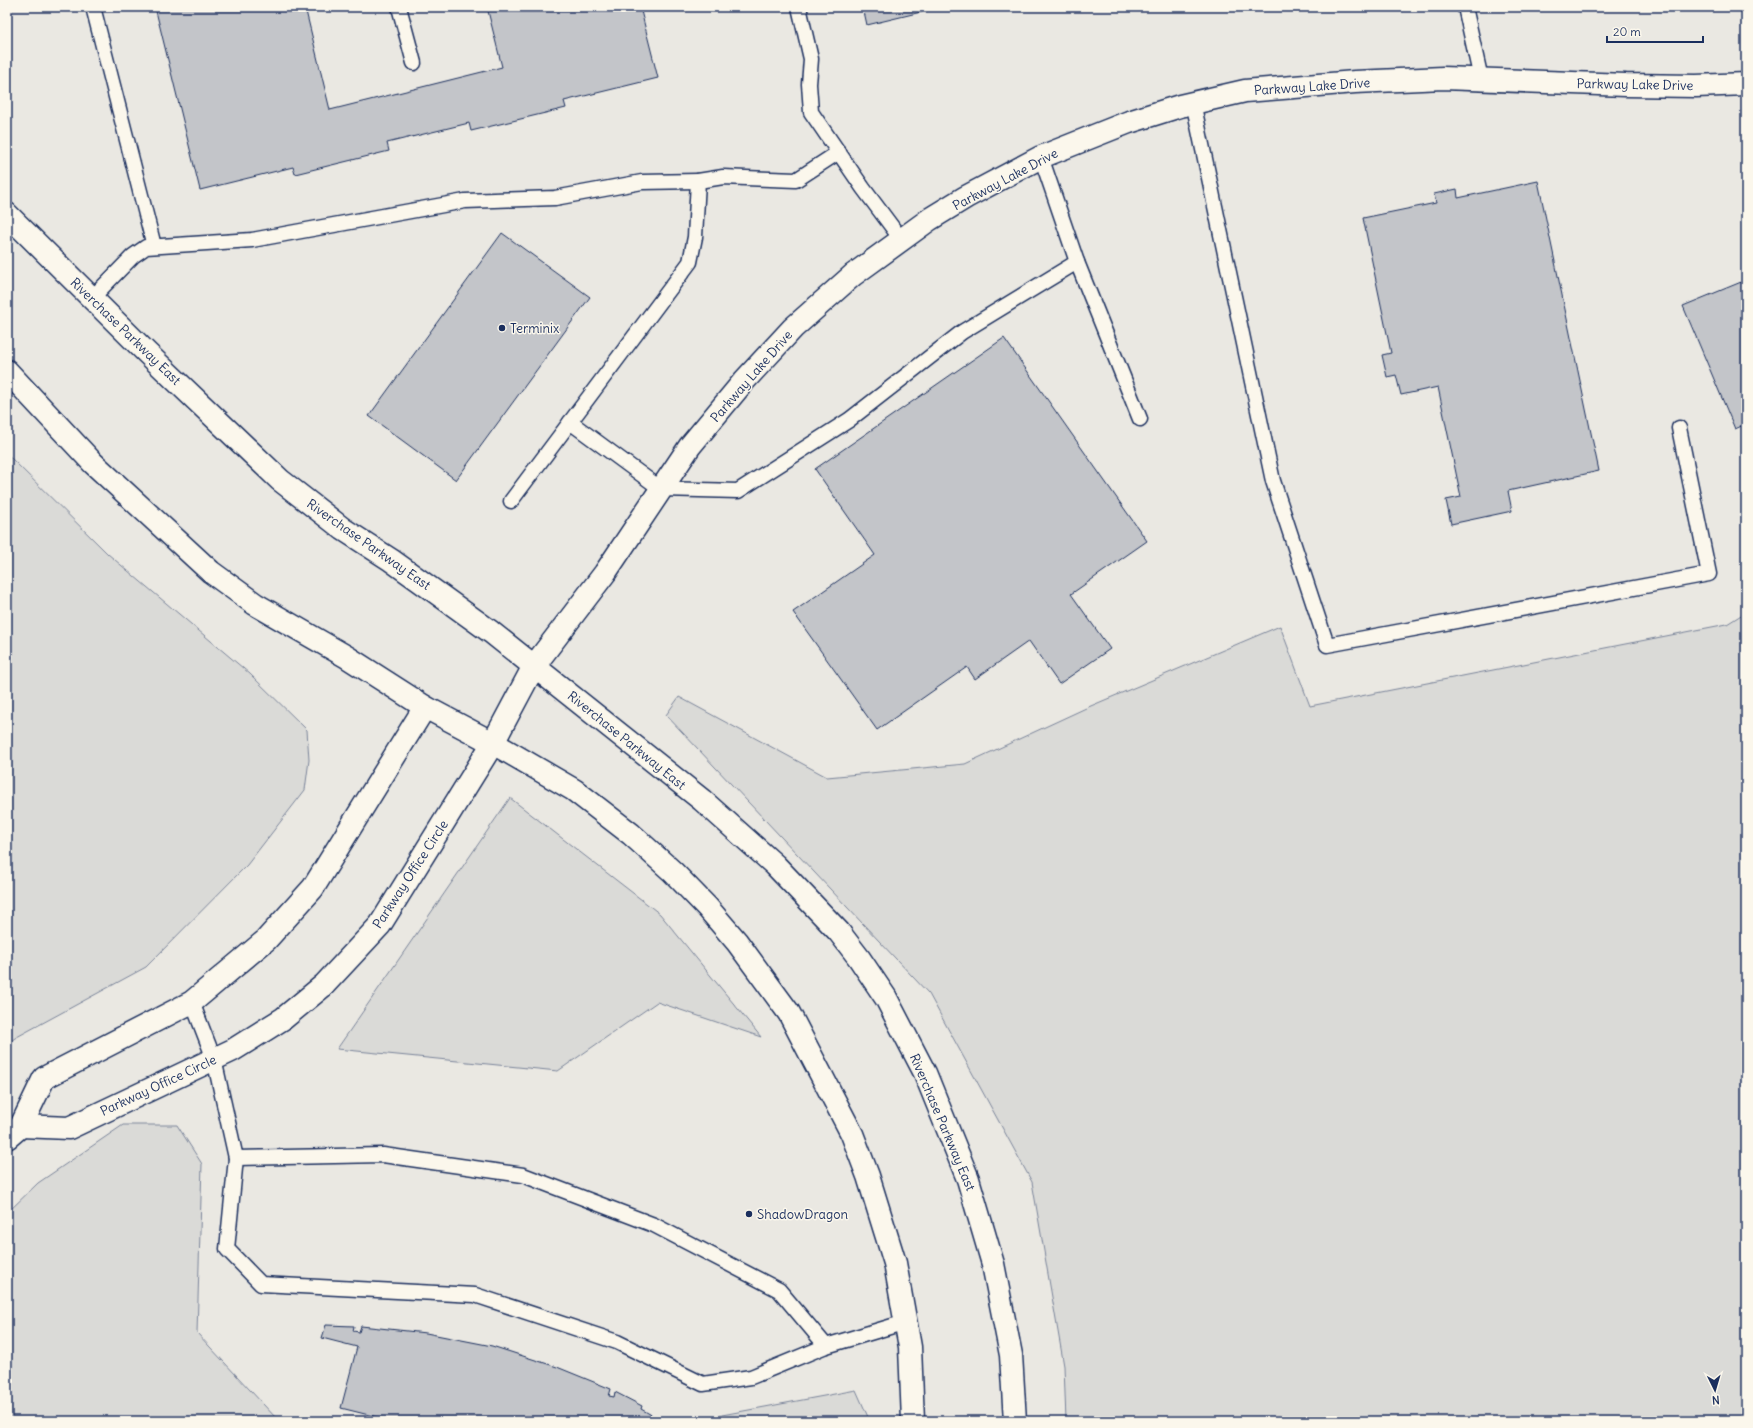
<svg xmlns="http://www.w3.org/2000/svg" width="1753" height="1428" font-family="Delius,sans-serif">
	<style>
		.built { fill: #eae8e2 }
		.green { fill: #dadad7; stroke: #7a849a }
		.building { fill: #c3c5c9; stroke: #1b2f5e }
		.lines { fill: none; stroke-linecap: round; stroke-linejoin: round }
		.service-casing { stroke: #1b2f5e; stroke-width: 17 }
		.tertiary-casing { stroke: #1b2f5e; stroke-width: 25 }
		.service { stroke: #fbf7ec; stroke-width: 14 }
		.tertiary { stroke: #fbf7ec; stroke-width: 22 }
		.poi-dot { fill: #1b2f5e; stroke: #fbf7ec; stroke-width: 1.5 }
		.labels { text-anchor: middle; stroke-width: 3; stroke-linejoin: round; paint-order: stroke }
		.street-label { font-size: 13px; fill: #1b2f5e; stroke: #fbf7ec }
		.poi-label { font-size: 13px; fill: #1b2f5e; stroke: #fbf7ec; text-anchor: start }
	</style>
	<rect width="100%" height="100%" fill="#fbf7ec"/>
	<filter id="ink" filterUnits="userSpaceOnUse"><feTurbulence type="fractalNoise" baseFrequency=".025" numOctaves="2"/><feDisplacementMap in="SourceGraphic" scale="8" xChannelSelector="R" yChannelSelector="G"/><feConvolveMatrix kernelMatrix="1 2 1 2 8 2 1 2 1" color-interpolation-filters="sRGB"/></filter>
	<g filter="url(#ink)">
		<rect class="built" x="7" y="7" width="1739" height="1414"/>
		<g class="green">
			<path d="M7,454L108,554L250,674L307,730L309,760L305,790L247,865L146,967L15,1038L7,1044Z"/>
			<path d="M1746,612V1421H1066L1064,1366L1032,1182L929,994L666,715L679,697L827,777L965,764L1086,708L1280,626L1310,706L1727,624Z"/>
			<path d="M510,798L660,914L761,1037L657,1002L558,1071L337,1049Z"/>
			<path d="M123,1125H177L202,1164L197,1333L276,1418L285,1421H7V1213L38,1183Z"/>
			<path d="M856,1390L868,1417L867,1421H713L722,1415Z"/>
		</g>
		<g class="building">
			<path d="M155,7H305L330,110L502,67L487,7H640L658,78L564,101L566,108L471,131L469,123L387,143L389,151L295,174L293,167L200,190Z"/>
			<path d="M863,7H942L867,25Z"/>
			<path d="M1538,181L1599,471L1508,491L1512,511L1451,524L1446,500L1461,497L1438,387L1401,395L1396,375L1387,377L1382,355L1391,353L1363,218L1436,203L1434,194L1457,189L1458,198Z"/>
			<path d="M502,233L590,297L456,480L369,416Z"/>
			<path d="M1746,280V424L1735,429L1683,306Z"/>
			<path d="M1004,338L1147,541L1071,594L1110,649L1059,684L1029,641L975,679L967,667L877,730L793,612L875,555L815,469Z"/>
			<path d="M326,1325L354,1326L353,1331L359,1332L361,1326L426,1333L492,1346L557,1367L611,1389L609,1396L614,1397L615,1392L642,1406L641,1409L662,1421H393L341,1408L357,1347L322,1338Z"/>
		</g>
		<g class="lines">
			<defs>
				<g id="service">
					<path d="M93,7L154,246"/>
					<path d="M399,7L414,63"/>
					<path d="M799,7L811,59L809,84L811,112L863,188L901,239"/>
					<path d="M1465,7L1481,79"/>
					<path d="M1193,102L1273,481L1327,645L1709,574L1679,428"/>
					<path d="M1041,157L1077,262L1140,419"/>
					<path d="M92,298L133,256L146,247L252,240L465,201L555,198L642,182L698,181"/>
					<path d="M570,422L661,489L738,491L849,420L962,332L1077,262"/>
					<path d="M511,501L690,262L695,237L698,181L723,177L796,180L839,152"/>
					<path d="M192,1002L214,1059L236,1158L383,1155L523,1175L654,1225L779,1290L826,1346L906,1322"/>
					<path d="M236,1158L227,1249L261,1284L475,1295L617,1342L703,1384L751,1377L826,1346"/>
				</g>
				<g id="tertiary">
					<path d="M7,214L147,353L280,480L343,529L391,560L491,632L702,800L775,865L839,932L859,958L886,998L925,1073L968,1179L993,1264L1011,1355L1015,1421"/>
					<path d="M7,371L93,463L211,572L255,604L347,657L425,707L493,743L574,790L631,834L673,872L707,907L737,942L789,1013L852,1134L868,1176L895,1263L910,1347L913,1421"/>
					<path d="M21,1126L69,1128L233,1050L284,1018L324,985L380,925L493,743L534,666L605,573L690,446L744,381L793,328L853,275L930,219L966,197L1041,157L1129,122L1180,106L1245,91L1355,82L1443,78L1626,85L1696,86L1746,84"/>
					<path d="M7,1138L21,1126L44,1078L192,1002L266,940L313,888L425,707"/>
				</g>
			</defs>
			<use href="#service" class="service-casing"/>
			<use href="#tertiary" class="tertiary-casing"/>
			<use href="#service" class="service"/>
			<use href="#tertiary" class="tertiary"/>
		</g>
	</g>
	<g class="poi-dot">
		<circle cx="502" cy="328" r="4"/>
		<circle cx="749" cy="1214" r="4"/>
	</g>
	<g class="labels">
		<g class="street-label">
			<text transform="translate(1635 84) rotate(1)" y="5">Parkway Lake Drive</text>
			<text transform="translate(1312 86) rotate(-4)" y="5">Parkway Lake Drive</text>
			<text transform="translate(1005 179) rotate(-28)" y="5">Parkway Lake Drive</text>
			<text transform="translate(126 331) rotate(44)" y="5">Riverchase Parkway East</text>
			<text transform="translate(751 376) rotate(-49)" y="5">Parkway Lake Drive</text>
			<text transform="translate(369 544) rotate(35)" y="5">Riverchase Parkway East</text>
			<text transform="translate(627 740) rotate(39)" y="5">Riverchase Parkway East</text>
			<text transform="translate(410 874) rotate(-57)" y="5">Parkway Office Circle</text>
			<text transform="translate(158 1085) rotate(-25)" y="5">Parkway Office Circle</text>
			<text transform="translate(943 1122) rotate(67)" y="5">Riverchase Parkway East</text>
		</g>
		<g class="poi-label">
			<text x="510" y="333">Terminix</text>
			<text x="757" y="1219">ShadowDragon</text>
		</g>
	</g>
	<rect width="1753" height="1428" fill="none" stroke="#fbf7ec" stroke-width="24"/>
	<rect x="12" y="12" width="1729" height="1404" fill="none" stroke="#1b2f5e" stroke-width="1.5" filter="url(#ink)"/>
	<g transform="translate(1715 1390) rotate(175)" stroke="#fbf7ec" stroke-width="3" paint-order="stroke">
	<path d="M0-3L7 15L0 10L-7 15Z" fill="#1b2f5e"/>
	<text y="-6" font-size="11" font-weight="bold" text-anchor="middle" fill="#1b2f5e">N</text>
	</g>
	<path d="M1607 36v6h96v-6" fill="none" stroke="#1b2f5e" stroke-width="2"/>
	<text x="1613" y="36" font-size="12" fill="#1b2f5e" stroke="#fbf7ec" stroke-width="3" paint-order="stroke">20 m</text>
</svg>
